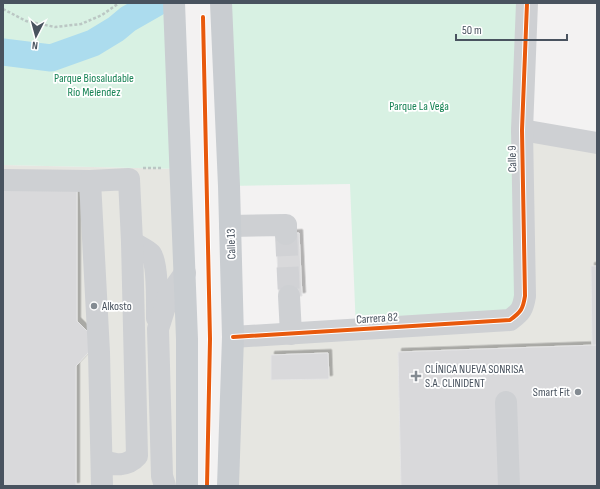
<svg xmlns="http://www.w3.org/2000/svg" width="600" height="489" font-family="'Sofia Sans Condensed',sans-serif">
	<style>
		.commercial { fill: #e6e6e1 }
		.green { fill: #d8f1e3 }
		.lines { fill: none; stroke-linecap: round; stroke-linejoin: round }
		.river { stroke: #acdcee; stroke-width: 27 }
		.building { fill: #d9d9db; stroke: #e4e4e5; filter: url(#shadow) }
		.minor-tunnel { stroke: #d1d2d5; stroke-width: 22; stroke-dasharray: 22 11; stroke-linecap: butt }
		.path { stroke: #bbc7c4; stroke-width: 2.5; stroke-dasharray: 3 2; stroke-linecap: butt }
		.minor { stroke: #ced0d3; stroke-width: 22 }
		.major { stroke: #c9cdd1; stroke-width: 22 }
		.cycleway-casing { stroke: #fff; stroke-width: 6 }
		.cycleway { stroke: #e8590c; stroke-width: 4 }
		.poi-dot { fill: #848b92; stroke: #fff; stroke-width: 1.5 }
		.labels { text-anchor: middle; stroke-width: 3.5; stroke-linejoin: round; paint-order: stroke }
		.park-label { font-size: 12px; fill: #178355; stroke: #fff }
		.street-label { font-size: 12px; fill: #49535f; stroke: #fff }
		.poi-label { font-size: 12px; fill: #49535f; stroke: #fff; text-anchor: start }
	</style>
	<defs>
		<filter id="shadow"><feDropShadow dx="3.5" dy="-3.5" stdDeviation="0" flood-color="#0004"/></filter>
	</defs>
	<rect width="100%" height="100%" fill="#f3f2f2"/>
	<g class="commercial">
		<path d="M522,130L597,143V486H228L233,337L510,320Z"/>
		<path d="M3,165L181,169L187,486H3Z"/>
	</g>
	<g class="green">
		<path d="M3,3H174L181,169L3,165Z"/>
		<path d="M222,3H527L519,314L356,330L350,184L229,186Z"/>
	</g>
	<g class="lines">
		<path class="river" d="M3,52L51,58L93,43L116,29L128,19L156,3"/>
	</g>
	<g class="building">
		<path d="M3,188L77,189V321L98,342L76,366V486H3Z"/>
		<path d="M299,233L302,296L279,297L276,234Z"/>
		<path d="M591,266H597V345L592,346Z"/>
		<path d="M597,345V486H401L398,352Z"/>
		<path d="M328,353L329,379L271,380V355Z"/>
	</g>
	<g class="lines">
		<path class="minor-tunnel" d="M286,234L289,296"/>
		<g class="path">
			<path d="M3,9L26,21L55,27L81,24L102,15L119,3"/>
			<path d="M143,168H162"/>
		</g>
		<g class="minor">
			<path d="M522,130L597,143"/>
			<path d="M3,180L90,181"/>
			<path d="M230,226L286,225V234"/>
			<path d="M132,242C138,246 146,249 151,254C158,264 157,304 157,318"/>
			<path d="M289,296L291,334"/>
			<path d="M233,337L510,320C521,312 523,309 525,296L522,130L527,3"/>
			<path d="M506,402L509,486"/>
			<path d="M102,486L99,352L90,181L129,179L132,242L137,456C128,466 113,467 102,459"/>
			<path d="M165,486L162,476L158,329L168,297L185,273"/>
		</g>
		<g class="major">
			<path d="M174,3L187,339V486"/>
			<path d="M221,3L229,186L233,337L228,486"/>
		</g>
		<defs>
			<g id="cycleway">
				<path d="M203,17L210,339L207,486"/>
				<path d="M233,337L510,320C521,312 523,309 525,296L522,130L527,3"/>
			</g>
		</defs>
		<use href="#cycleway" class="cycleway-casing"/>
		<use href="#cycleway" class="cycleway"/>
	</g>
	<g class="poi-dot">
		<circle cx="94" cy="306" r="4"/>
		<path d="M414 370h4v4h4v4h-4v4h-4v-4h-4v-4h4z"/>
		<circle cx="578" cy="392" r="4"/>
	</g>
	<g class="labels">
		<g class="park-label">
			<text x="94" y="82">Parque Biosaludable<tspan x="94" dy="14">Río Melendez</tspan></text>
			<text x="419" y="110">Parque La Vega</text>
		</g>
		<g class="street-label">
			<text transform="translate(512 159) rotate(-91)" y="4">Calle 9</text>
			<text transform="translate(231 244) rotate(-92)" y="4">Calle 13</text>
			<text transform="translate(377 318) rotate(-4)" y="4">Carrera 82</text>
		</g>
		<g class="poi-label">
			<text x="102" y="310">Alkosto</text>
			<text x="425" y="373">CLÍNICA NUEVA SONRISA<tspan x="425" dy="14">S.A. CLINIDENT</tspan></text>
			<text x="570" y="396" text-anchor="end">Smart Fit</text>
		</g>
	</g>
	<rect width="600" height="489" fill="none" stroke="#49535f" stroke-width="8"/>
	<g transform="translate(36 36) rotate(186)" stroke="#ffffff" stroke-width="3" paint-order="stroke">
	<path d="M0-3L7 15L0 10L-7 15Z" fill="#49535f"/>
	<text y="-6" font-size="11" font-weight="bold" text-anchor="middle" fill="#49535f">N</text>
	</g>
	<path d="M456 34v6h111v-6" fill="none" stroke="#49535f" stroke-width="2"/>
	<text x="462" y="34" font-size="12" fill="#49535f" stroke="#ffffff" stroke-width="3" paint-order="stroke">50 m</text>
</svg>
